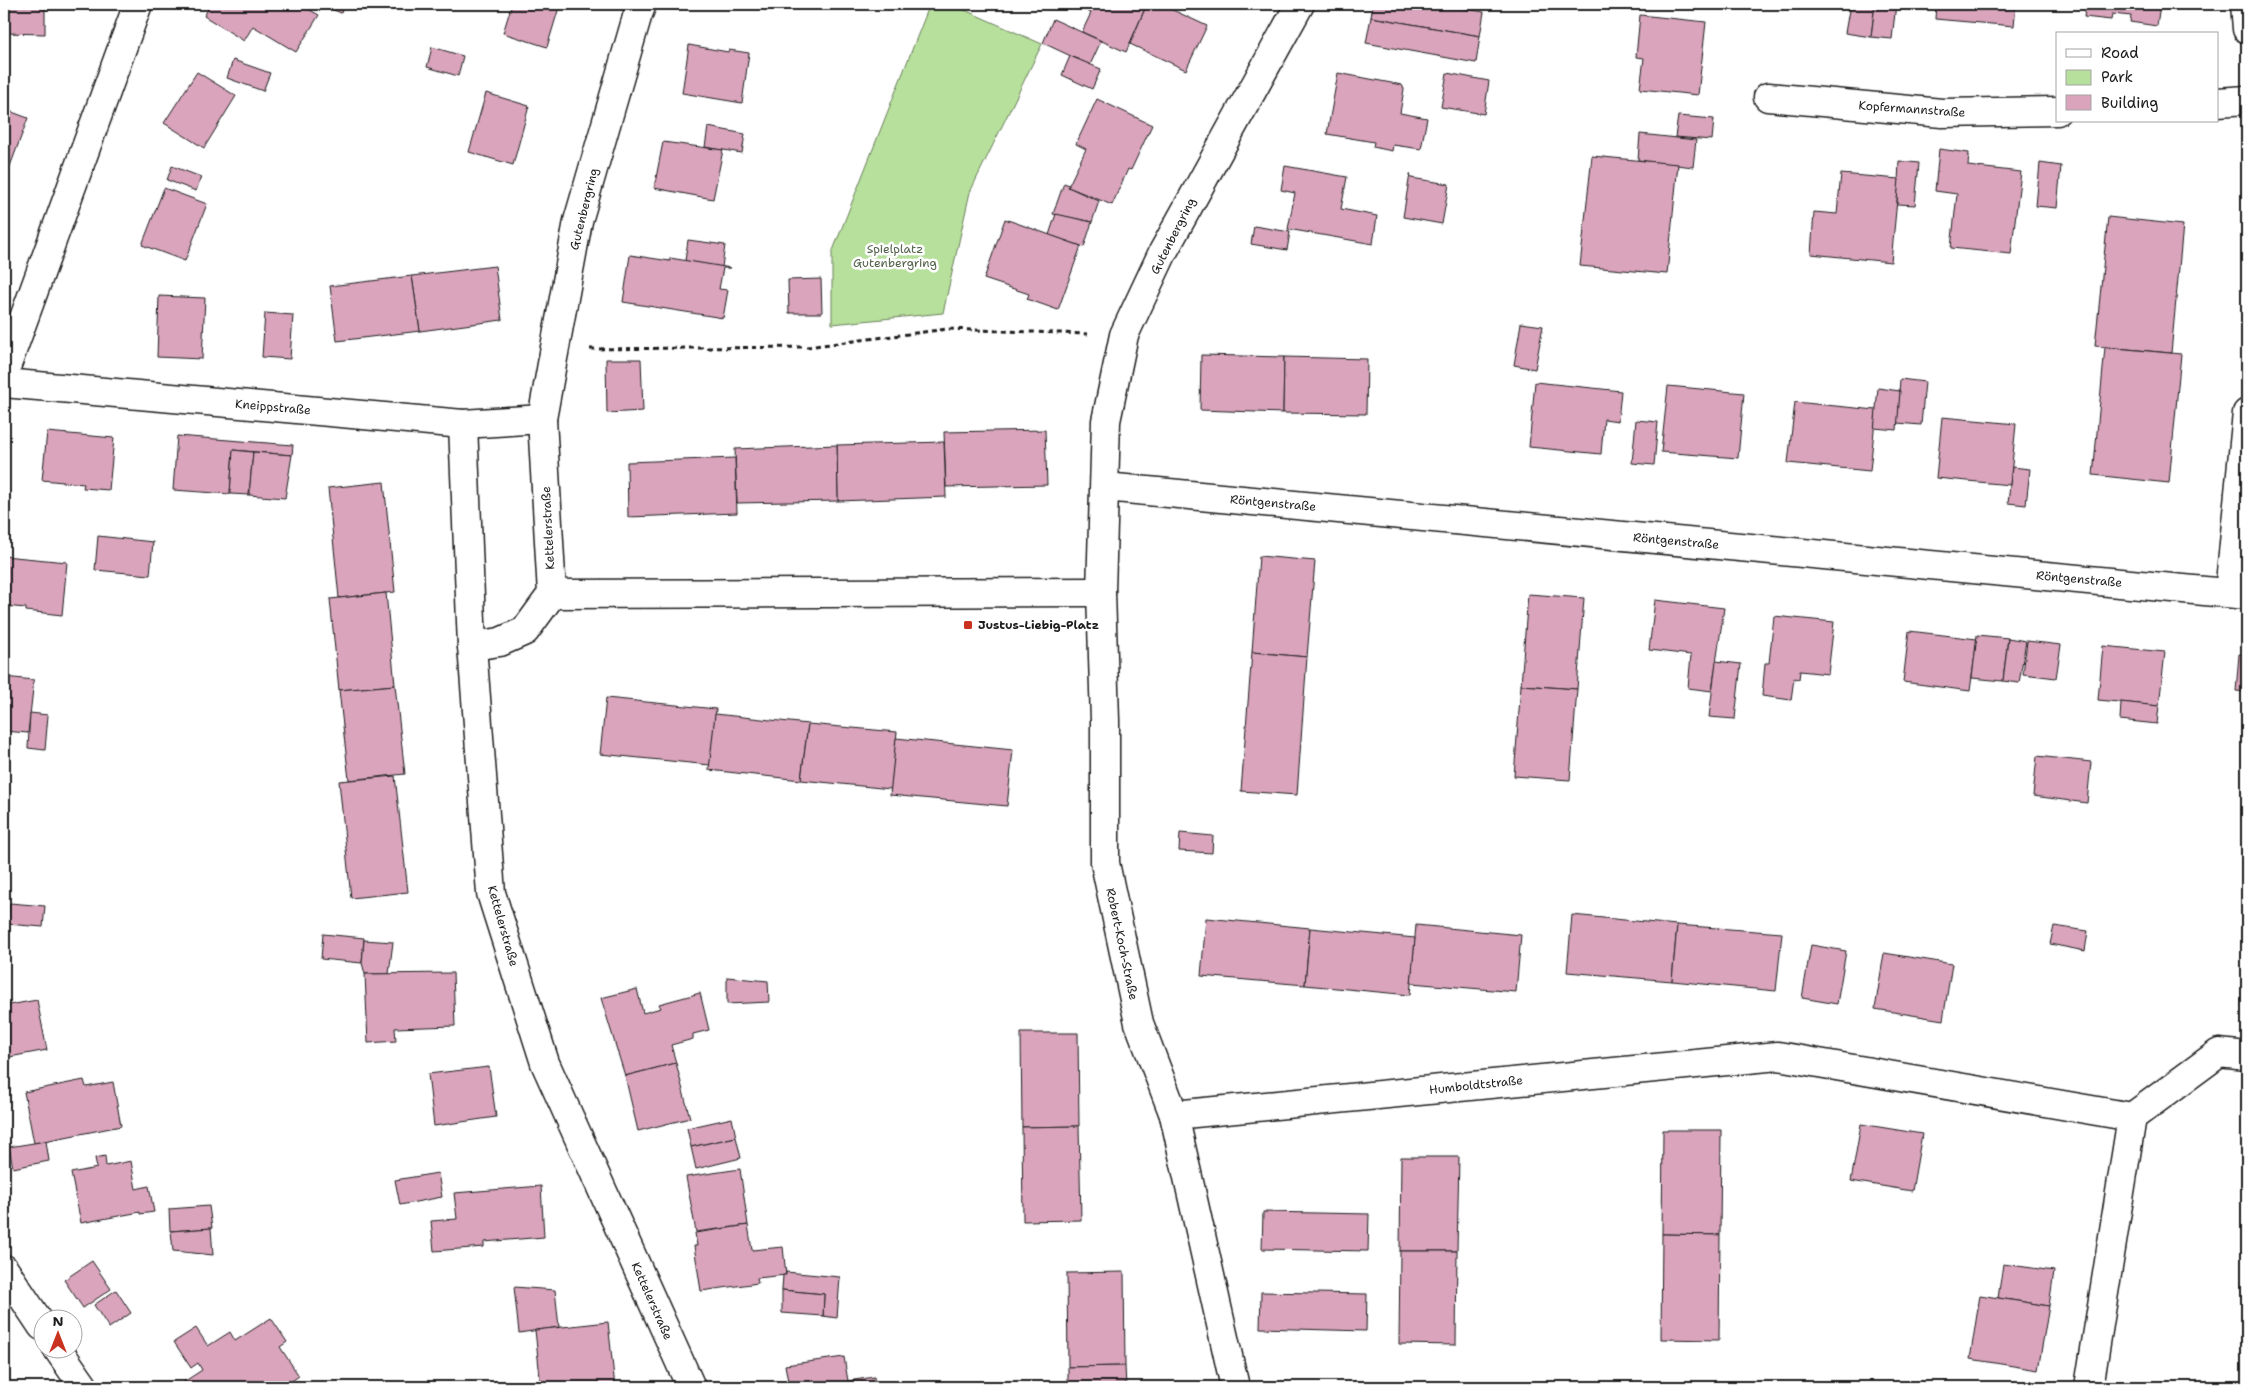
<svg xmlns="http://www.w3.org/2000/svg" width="2251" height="1391" font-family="'Shantell Sans',sans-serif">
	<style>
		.green { fill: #b7e09c; stroke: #6a7e5c }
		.building { fill: #d9a4bc; stroke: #1c1c1c }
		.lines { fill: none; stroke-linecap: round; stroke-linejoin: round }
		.minor-casing { stroke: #1c1c1c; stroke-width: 31 }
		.path { stroke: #1c1c1c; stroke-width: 3; stroke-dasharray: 5 4; stroke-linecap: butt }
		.minor { stroke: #fff; stroke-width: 28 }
		.poi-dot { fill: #c8321e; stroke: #fff; stroke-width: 2 }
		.labels { text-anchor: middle; stroke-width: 5; stroke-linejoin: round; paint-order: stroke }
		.street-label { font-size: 12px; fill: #1c1c1c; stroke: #fff }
		.park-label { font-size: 12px; fill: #526149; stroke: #fff }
		.poi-label { font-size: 12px; font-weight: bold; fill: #1c1c1c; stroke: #fff; text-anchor: start }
	</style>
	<rect width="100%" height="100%" fill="#fff"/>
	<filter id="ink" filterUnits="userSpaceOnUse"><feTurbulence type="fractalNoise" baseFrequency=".02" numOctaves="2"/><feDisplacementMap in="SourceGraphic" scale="10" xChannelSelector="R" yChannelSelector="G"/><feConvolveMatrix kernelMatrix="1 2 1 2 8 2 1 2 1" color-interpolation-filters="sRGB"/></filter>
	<g filter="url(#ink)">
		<path class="green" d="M930,4H951L1042,44L970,192L943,313L832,324V253Z"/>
		<g class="building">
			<path d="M4,4H45V34L4,33Z"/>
			<path d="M211,4H299L319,15L296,52L253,26L244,41L204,16Z"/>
			<path d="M320,4H344L341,13Z"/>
			<path d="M512,4H560L547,47L503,33Z"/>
			<path d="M1088,4H1147L1126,52L1082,32L1091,13L1085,10Z"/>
			<path d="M1147,4H1160L1207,26L1186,70L1130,44Z"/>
			<path d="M1373,4H1438L1484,12L1480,36L1371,17Z"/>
			<path d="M1820,4H1850L1849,9L1820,6Z"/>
			<path d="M1850,4H1875L1871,37L1845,33Z"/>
			<path d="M1875,4H1896L1892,39L1871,37Z"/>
			<path d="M1936,4H2016L2014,26L1935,19Z"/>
			<path d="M2086,4H2160L2157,26L2130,22L2131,16L2112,14L2111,20L2084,17Z"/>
			<path d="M1640,15L1706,22L1698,95L1640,89L1644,58L1636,57Z"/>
			<path d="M1371,17L1480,36L1476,63L1366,43Z"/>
			<path d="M1053,19L1101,41L1090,65L1043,43Z"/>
			<path d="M689,45L728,52L729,50L749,53L742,103L682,93Z"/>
			<path d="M432,47L463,56L458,76L427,67Z"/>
			<path d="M1070,56L1101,69L1092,89L1062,75Z"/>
			<path d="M233,60L270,73L263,91L227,78Z"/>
			<path d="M197,72L236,96L204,148L164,123Z"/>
			<path d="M1338,73L1402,85L1404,89L1400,113L1427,118L1421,149L1393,145L1392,151L1373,147L1374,142L1327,134Z"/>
			<path d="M1447,73L1489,81L1484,114L1441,107Z"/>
			<path d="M486,93L529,106L513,165L469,152Z"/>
			<path d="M1097,99L1152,125L1131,170L1128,169L1112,205L1068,187L1086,149L1076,144Z"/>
			<path d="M4,109L28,118L6,177H4Z"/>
			<path d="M1678,116L1714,119L1712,140L1675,137Z"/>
			<path d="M708,127L745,134L742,153L705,147Z"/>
			<path d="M1640,134L1696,140L1693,167L1638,160Z"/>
			<path d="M663,142L723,150L713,199L654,188Z"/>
			<path d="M1939,149L1969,153L1968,166L2021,172L2011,254L1951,248L1957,194L1935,191Z"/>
			<path d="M1592,156L1678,164L1667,274L1580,266Z"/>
			<path d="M1899,161L1919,163L1915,205L1897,204Z"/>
			<path d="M2040,163L2061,166L2057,208L2036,206Z"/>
			<path d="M172,166L201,177L196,191L167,180Z"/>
			<path d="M1285,166L1347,177L1341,209L1377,216L1373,244L1288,229L1295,193L1281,190Z"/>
			<path d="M1410,174L1411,178L1449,184L1442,224L1403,217Z"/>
			<path d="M1841,174L1899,179L1891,262L1811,254L1814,212L1837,214Z"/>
			<path d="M1064,183L1069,185L1068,187L1099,201L1092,222L1053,214Z"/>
			<path d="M164,188L207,204L185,261L142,245Z"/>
			<path d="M1056,214L1092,222L1084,247L1049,235Z"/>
			<path d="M2108,217L2183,225L2171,353L2095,346Z"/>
			<path d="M1005,219L1081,246L1058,310L1027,299L1029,294L984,279Z"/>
			<path d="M1254,226L1290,232L1287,250L1251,244Z"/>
			<path d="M688,240L725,245L722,267L685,261Z"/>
			<path d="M630,255L670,261V258L731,268H723L719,289L728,290L723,318L623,302Z"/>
			<path d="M495,266L502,320L420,331L412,276Z"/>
			<path d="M412,276L420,331L337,341L330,286Z"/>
			<path d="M821,279L822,313H789L788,280Z"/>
			<path d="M159,296L205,298L202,359L157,357Z"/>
			<path d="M265,313L293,315L290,359L262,357Z"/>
			<path d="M1521,323L1543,326L1535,369L1514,365Z"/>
			<path d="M2105,347L2181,354L2169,483L2093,475Z"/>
			<path d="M1201,355L1284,357L1283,413L1200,410Z"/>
			<path d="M1284,357L1367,359L1366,414L1283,413Z"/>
			<path d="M606,359H641L643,411L607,413Z"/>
			<path d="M1900,379L1925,382L1921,425L1897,423Z"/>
			<path d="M1535,382L1621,391L1618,421L1604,419L1601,454L1529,447Z"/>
			<path d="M1668,386L1744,393L1738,458L1661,452Z"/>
			<path d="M1878,388L1900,391L1897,430L1874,428Z"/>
			<path d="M1795,402L1876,410L1870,471L1788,463Z"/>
			<path d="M1942,417L2016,424L2010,485L1936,478Z"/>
			<path d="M1636,420L1658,422L1654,465L1632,463Z"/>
			<path d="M1045,430L1047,485L946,487L944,432Z"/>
			<path d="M47,432L114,438L109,490L83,488L84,484L42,480Z"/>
			<path d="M177,436L293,445L292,455L233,450L230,494L173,490Z"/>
			<path d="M944,442L946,497L838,501L837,445Z"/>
			<path d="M837,445L838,501L737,503L735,449Z"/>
			<path d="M233,450L253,452L249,495L230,494Z"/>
			<path d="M253,452L292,455L285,498L249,495Z"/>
			<path d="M735,458L737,513L628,517L627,462Z"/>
			<path d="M2012,467L2030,469L2026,505L2008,503Z"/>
			<path d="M384,482L395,592L339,598L328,488Z"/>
			<path d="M98,536L153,542L150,575L95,570Z"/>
			<path d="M4,556L67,562L62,615L26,611V608L4,606Z"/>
			<path d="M1259,556L1315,561L1307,657L1252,652Z"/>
			<path d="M386,593L395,685L339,690L330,599Z"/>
			<path d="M1528,594L1584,598L1577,689L1521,685Z"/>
			<path d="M1655,600L1724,608L1712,691L1688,688L1691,655L1649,650Z"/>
			<path d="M1774,616L1834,622L1828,674L1800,671L1799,679L1794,678L1791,700L1762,696L1765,663H1769Z"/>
			<path d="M1909,631L1977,639L1970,691L1903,682Z"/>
			<path d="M1977,635L2008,638L2003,681L1972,678Z"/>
			<path d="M2008,638L2026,641L2019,683L2003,681Z"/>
			<path d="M2027,641L2061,645L2056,678L2023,674Z"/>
			<path d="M2103,646L2165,652L2159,706L2098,700Z"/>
			<path d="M1252,652L1307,657L1297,795L1241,791Z"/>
			<path d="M2239,654L2247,655V692L2236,691Z"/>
			<path d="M1716,661L1741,664L1735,719L1709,717Z"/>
			<path d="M4,677L34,680L28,733L4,731Z"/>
			<path d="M395,685L405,774L349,780L339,690Z"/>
			<path d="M1521,685L1577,689L1570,780L1514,776Z"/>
			<path d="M606,698L716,709L710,765L600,754Z"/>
			<path d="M2121,702L2159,706L2157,724L2120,720Z"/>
			<path d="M30,713L48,715L45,750L28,748Z"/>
			<path d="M715,714L808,724L801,780L709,770Z"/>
			<path d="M808,724L897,732L891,789L801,780Z"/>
			<path d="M896,738L1013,750L1007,806L890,795Z"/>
			<path d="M2037,756L2091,762L2087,803L2033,796Z"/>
			<path d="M395,776L408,892L351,898L339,781Z"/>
			<path d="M1180,833L1213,836L1212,853L1179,851Z"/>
			<path d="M10,903L45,906L43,927L7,924Z"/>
			<path d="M1572,915L1677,925L1672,981L1567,972Z"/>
			<path d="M1206,918L1310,928L1305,985L1201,976Z"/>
			<path d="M1416,925L1521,935L1516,992L1411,983Z"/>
			<path d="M1677,925L1782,933L1776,991L1672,981Z"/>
			<path d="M2054,926L2088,931L2085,951L2050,944Z"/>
			<path d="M1310,928L1415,938L1410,995L1305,985Z"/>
			<path d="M323,934L364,938L362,963L321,959Z"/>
			<path d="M364,940L393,942L389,974H365L362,963Z"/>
			<path d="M1811,945L1846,951L1837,1004L1802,998Z"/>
			<path d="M1884,953L1952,964L1943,1020L1875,1009Z"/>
			<path d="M453,973L455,1026L395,1028L396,1041L368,1043L365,974Z"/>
			<path d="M727,977L768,981L769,1002L727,1004Z"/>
			<path d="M637,989L643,1013L661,1008L659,1004L700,993L709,1030L693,1034V1039L671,1045L676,1063L625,1076L601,998Z"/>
			<path d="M37,1000L47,1050L4,1058V1006Z"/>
			<path d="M1021,1033H1078L1079,1126L1022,1127Z"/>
			<path d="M676,1063L690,1118L638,1131L625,1076Z"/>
			<path d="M489,1067L496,1117L434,1126L428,1074Z"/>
			<path d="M84,1080L86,1087L113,1082L121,1126L34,1143L24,1092Z"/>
			<path d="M732,1118L736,1137L691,1147L687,1128Z"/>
			<path d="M1861,1124L1922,1134L1912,1191L1851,1181Z"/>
			<path d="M1079,1126L1081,1220L1023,1221L1022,1127Z"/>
			<path d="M1663,1130H1721L1720,1235L1662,1234Z"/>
			<path d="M736,1137L741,1158L696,1169L691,1147Z"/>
			<path d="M46,1141L49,1161L13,1168L9,1147Z"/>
			<path d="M105,1156L106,1166L131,1161L136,1189L149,1186L154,1212L140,1214V1212L81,1223L71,1173L97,1168L95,1158Z"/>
			<path d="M1401,1157H1459L1457,1251H1400Z"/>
			<path d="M740,1169L748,1225L696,1232L686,1177Z"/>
			<path d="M438,1173L442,1197L400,1205L395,1180Z"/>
			<path d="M541,1186L544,1237L484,1242V1247L434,1251L431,1221L457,1219L454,1193Z"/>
			<path d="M209,1206L212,1228L170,1231L169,1209Z"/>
			<path d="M1263,1212L1369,1214L1368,1251L1262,1249Z"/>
			<path d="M748,1225L752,1250L783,1247L786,1275L757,1278L758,1283L701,1291L694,1246H697L695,1233Z"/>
			<path d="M211,1228L213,1255L173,1251L171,1231Z"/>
			<path d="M1662,1234L1720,1235L1719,1340L1661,1339Z"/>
			<path d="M1400,1251H1457L1456,1345L1399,1344Z"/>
			<path d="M92,1261L111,1289L83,1308L64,1280Z"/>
			<path d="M2003,1264L2054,1271L2049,1306L1998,1298Z"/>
			<path d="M786,1272L840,1277L837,1318L823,1316L824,1294L782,1290L783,1275H786Z"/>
			<path d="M1124,1272L1125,1366L1068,1367L1067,1273Z"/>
			<path d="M514,1287L555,1290L559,1327L519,1333Z"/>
			<path d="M116,1290L131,1313L109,1328L94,1305Z"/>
			<path d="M782,1290L824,1294L823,1316L782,1313Z"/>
			<path d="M1261,1292L1367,1294L1366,1331L1260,1328Z"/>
			<path d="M1980,1295L2049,1306L2038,1370L1970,1359Z"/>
			<path d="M271,1318L287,1342L280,1347L299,1376L283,1387H278L276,1385L272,1387H176L202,1370L198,1363L191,1368L174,1342L196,1328L208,1346L230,1332L235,1341Z"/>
			<path d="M608,1322L615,1387H541L535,1330Z"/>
			<path d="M844,1357L848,1381L874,1377L875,1387H789L785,1365Z"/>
			<path d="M1125,1366L1126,1387H1068V1367Z"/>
		</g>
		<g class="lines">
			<defs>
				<g id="minor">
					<path d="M642,4L637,17L578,221L542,419L552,594L525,631L500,642L472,646L491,893L545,1063L691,1387"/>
					<path d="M2245,4L2247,29"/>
					<path d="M1768,97L1942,113L2057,111"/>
					<path d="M2217,102L2247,100"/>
					<path d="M4,373L138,4"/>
					<path d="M4,383L463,424L542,419"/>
					<path d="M463,424L472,646"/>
					<path d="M1105,487L2247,595"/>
					<path d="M2229,593L2247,413"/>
					<path d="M552,594L1101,592"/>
					<path d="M1174,1115L1778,1056L2132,1117L2219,1053L2247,1056"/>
					<path d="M4,1269L42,1326"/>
					<path d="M57,1348L84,1387"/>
					<path d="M1235,1387L1174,1115L1139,1023L1105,863V721L1101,592L1106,421L1124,335L1163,252L1300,4"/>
					<path d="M2089,1387L2132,1117"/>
				</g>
			</defs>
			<use href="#minor" class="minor-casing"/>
			<path class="path" d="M590,349L807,347L947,329L1088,334"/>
			<use href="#minor" class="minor"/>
		</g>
	</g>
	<rect class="poi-dot" x="963" y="620" width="10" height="10" rx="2.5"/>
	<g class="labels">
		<g class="street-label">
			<text transform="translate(1912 109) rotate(4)" y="4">Kopfermannstraße</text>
			<text transform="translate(584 209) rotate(-76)" y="4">Gutenbergring</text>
			<text transform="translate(1173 236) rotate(-63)" y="4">Gutenbergring</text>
			<text transform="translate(273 407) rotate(5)" y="4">Kneippstraße</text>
			<text transform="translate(1273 503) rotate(5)" y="4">Röntgenstraße</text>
			<text transform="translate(548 528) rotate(-93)" y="4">Kettelerstraße</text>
			<text transform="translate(1676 541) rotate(5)" y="4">Röntgenstraße</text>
			<text transform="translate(2079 579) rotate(5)" y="4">Röntgenstraße</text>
			<text transform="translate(503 926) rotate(74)" y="4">Kettelerstraße</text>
			<text transform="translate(1122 944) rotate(78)" y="4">Robert-Koch-Straße</text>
			<text transform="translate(1476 1085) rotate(-6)" y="4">Humboldtstraße</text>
			<text transform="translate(652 1301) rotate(66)" y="4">Kettelerstraße</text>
		</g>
		<g class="park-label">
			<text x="895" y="253">Spielplatz<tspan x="895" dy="14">Gutenbergring</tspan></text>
		</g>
		<g class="poi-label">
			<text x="978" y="629">Justus-Liebig-Platz</text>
		</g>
	</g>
	<rect width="2251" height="1391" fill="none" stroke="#fff" stroke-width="20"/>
	<rect x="10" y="10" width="2231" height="1371" fill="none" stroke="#1c1c1c" stroke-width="2" filter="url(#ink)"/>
	<rect x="2056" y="32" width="162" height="90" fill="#ffffff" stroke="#a4a4a4"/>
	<rect x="2066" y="49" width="25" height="8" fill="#ffffff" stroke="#a4a4a4"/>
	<text x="2101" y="58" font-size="15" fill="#1c1c1c">Road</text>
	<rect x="2066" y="70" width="25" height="15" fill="#b7e09c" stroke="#a4a4a4"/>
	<text x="2101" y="82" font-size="15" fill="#1c1c1c">Park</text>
	<rect x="2066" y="95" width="25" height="15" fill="#d9a4bc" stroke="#a4a4a4"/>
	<text x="2101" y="108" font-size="15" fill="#1c1c1c">Building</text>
	<g transform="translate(58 1334)"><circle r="24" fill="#ffffff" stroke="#a4a4a4"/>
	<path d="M0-4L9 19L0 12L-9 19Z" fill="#c8321e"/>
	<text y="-8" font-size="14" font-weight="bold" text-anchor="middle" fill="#1c1c1c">N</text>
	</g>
</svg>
